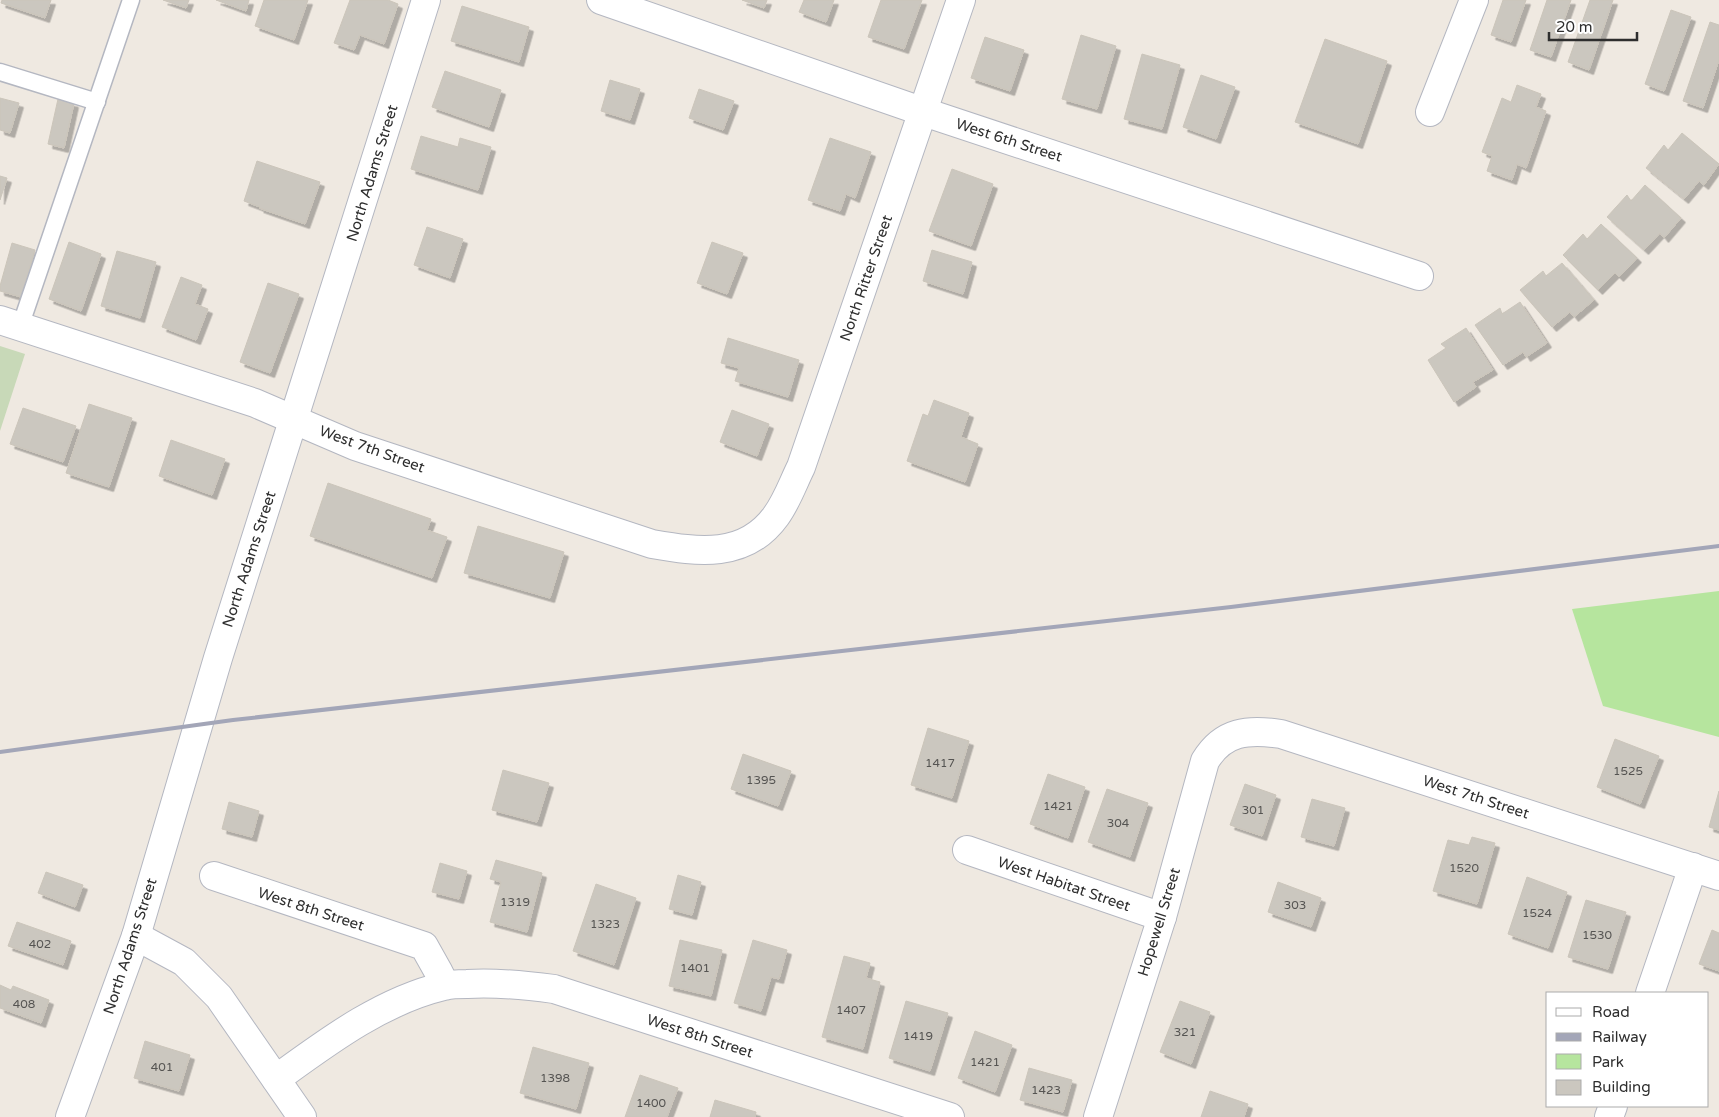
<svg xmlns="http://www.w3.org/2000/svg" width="1719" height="1117" font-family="'Varela Round',sans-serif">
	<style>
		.green { fill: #b6e59e }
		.cemetery { fill: #c8d9b8 }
		.building { fill: #cbc7bf; stroke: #cbc5ba; filter: url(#shadow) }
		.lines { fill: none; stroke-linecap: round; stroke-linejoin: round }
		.lane-casing { stroke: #b4b7c1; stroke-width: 19 }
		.street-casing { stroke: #b4b7c1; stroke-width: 30 }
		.secondary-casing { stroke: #b4b7c1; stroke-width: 30 }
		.lane { stroke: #fff; stroke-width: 16 }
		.street { stroke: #fff; stroke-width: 28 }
		.secondary { stroke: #fff; stroke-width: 28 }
		.rail { stroke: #a3a6b8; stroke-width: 4 }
		.labels { text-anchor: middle; stroke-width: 4; stroke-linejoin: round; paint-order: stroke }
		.number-label { font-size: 12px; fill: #555452 }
		.street-label { font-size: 15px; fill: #2e2e2e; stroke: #fff }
	</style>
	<defs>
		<filter id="shadow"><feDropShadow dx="4.5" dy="4.5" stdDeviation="0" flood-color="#0004"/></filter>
	</defs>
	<rect width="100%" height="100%" fill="#efe9e1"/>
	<path class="green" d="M1719,591V737L1603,706L1572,609Z"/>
	<path class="cemetery" d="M0,346L25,354L0,431Z"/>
	<g class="building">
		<path d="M2,0H51L45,18L1,3Z"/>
		<path d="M163,0H189L186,8Z"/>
		<path d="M216,0H249L246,11Z"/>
		<path d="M264,0H308L294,40L255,26Z"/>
		<path d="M350,0H388L398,4L384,44L360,35L354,50L334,43Z"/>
		<path d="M742,0H767L764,8Z"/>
		<path d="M804,0H834L826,22L799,12Z"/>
		<path d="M881,0H922L904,49L868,37Z"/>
		<path d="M1503,0H1526L1511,42L1491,35Z"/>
		<path d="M1547,0H1571L1551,57L1530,50Z"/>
		<path d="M1590,0H1613L1589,70L1568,62Z"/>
		<path d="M462,6L529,27L519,62L451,41Z"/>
		<path d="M1671,10L1691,17L1664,91L1645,84Z"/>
		<path d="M1710,22L1719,25V60L1703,108L1683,101Z"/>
		<path d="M1081,35L1116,46L1097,109L1062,99Z"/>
		<path d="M985,37L1024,50L1010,91L971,78Z"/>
		<path d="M1325,39L1387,61L1358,144L1295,122Z"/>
		<path d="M1142,54L1180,65L1162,129L1124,119Z"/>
		<path d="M445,71L501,90L489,127L432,107Z"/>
		<path d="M1201,75L1235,87L1216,139L1183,127Z"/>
		<path d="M610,80L640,89L630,120L601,111Z"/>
		<path d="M1517,85L1541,94L1536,107L1546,111L1526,168L1517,164L1512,180L1487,171L1492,156L1482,152L1502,98L1511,102Z"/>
		<path d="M699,89L734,101L723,130L689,118Z"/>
		<path d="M0,98L19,103L10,133L0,130Z"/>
		<path d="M58,99L74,103L64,148L48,144Z"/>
		<path d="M1682,133L1719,164L1704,185L1699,181L1684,199L1646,168L1664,145L1668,150Z"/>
		<path d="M421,136L458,147L460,138L491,147L478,190L411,169Z"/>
		<path d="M830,138L871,152L855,198L846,194L840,211L808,200Z"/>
		<path d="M257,161L320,182L305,224L259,208L260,207L244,201Z"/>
		<path d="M952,169L993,184L971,246L929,231Z"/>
		<path d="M0,176L7,178L0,200Z"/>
		<path d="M1645,185L1681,218L1664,238L1660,233L1644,250L1607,217L1627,195L1631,201Z"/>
		<path d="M1601,224L1637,258L1619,277L1615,273L1598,290L1563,255L1583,234L1587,239Z"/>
		<path d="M427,227L463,239L450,278L414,265Z"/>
		<path d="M69,242L101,254L81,311L49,299Z"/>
		<path d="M712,242L743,253L727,294L697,283Z"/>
		<path d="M12,243L35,250L21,297L0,291V286Z"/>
		<path d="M932,250L972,262L963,294L923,281Z"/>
		<path d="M117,251L156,262L140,318L101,306Z"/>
		<path d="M1562,263L1594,300L1574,317L1570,312L1552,327L1520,290L1543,271L1546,276Z"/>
		<path d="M181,277L202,285L195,304L208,309L196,340L162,327Z"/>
		<path d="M268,283L299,294L270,373L240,362Z"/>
		<path d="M1520,302L1547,343L1526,357L1523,352L1503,365L1475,325L1500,308L1502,314Z"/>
		<path d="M1466,328L1493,370L1473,382L1476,387L1454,402L1428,360L1446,348L1441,344Z"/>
		<path d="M728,338L799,360L788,397L735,381L739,368L721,363Z"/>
		<path d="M934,400L969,413L961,437L978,444L965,482L907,461L923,414L928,416Z"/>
		<path d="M89,404L132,418L109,487L66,473Z"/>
		<path d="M23,408L76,426L63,462L10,444Z"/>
		<path d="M732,410L769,424L757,456L720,442Z"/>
		<path d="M171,440L225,459L212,495L159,476Z"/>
		<path d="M328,483L431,519L427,530L447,537L432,578L310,536Z"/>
		<path d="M478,526L564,552L550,598L464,573Z"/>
		<path d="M928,728L969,741L952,798L911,785Z"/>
		<path d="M1615,739L1659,756L1640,804L1597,787Z"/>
		<path d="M743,754L791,771L778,806L731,789Z"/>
		<path d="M503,770L549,783L537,822L492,810Z"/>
		<path d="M1048,774L1085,787L1068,838L1030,824Z"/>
		<path d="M1245,784L1276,795L1262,836L1230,825Z"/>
		<path d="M1107,789L1148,803L1130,857L1088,842Z"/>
		<path d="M1719,791V830L1709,827Z"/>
		<path d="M1312,799L1345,808L1334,846L1301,837Z"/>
		<path d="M229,802L259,811L252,837L222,829Z"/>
		<path d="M1472,837L1495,843L1477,904L1433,891L1448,840L1469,845Z"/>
		<path d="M496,860L542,873L527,932L490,922L501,882L490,879Z"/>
		<path d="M440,863L467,871L459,899L432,892Z"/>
		<path d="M46,872L83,885L75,907L38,893Z"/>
		<path d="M678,875L701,882L692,915L669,909Z"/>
		<path d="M1527,877L1567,892L1548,948L1508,934Z"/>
		<path d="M1278,882L1321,898L1311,927L1268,912Z"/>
		<path d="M596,884L636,898L614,965L573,951Z"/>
		<path d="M1586,900L1626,912L1608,969L1568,957Z"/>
		<path d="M17,922L71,941L63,965L8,946Z"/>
		<path d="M1712,930L1719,933V971L1699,964Z"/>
		<path d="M680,940L722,950L711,996L669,986Z"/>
		<path d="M753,940L787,950L779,979L771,977L761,1011L734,1003Z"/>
		<path d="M844,956L870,963L866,978L880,982L863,1049L822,1037Z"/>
		<path d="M0,985L11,990L13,986L49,1000L41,1023L0,1008Z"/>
		<path d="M906,1001L948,1013L930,1071L889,1058Z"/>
		<path d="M1180,1001L1210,1012L1191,1064L1160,1052Z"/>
		<path d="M975,1031L1012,1045L995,1092L958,1078Z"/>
		<path d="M145,1041L190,1055L179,1091L134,1078Z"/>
		<path d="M533,1047L589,1063L576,1109L520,1093Z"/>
		<path d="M1029,1068L1072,1080L1063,1112L1020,1100Z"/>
		<path d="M640,1075L678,1088L667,1117H625Z"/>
		<path d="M1210,1091L1248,1104L1244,1117H1201Z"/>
		<path d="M715,1100L756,1112L755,1117H710Z"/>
	</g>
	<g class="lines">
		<defs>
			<g id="lane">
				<path d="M0,72L97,102"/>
				<path d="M20,327L131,0"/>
			</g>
			<g id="street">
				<path d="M601,0L924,112L1419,276"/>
				<path d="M1430,112L1474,0"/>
				<path d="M0,320L255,403L355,446L652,544C698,552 745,559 776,516C787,501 793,483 801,467L961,0"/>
				<path d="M967,850L1162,917"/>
				<path d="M214,876L424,946L438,971L445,985"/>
				<path d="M1650,993L1693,867"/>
				<path d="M276,1079C327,1042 381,1001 444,986C451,984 459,984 467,984C496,982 524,985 554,989L950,1117"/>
				<path d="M1098,1117L1162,917L1205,761C1223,731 1248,729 1281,734L1719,876"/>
				<path d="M1609,1117L1613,1106"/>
			</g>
			<g id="secondary">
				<path d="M136,936L184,962L219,997L302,1117"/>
				<path d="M70,1117L136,936L218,658L426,0"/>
			</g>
		</defs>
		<use href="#lane" class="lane-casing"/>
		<use href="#street" class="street-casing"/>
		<use href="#secondary" class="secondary-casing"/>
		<use href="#lane" class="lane"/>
		<use href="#street" class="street"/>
		<use href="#secondary" class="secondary"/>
		<path class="rail" d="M0,752L233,720L1231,607L1719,546"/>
	</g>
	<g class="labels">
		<g class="number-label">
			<text x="940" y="767">1417</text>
			<text x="1628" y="775">1525</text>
			<text x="761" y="784">1395</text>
			<text x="1058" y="810">1421</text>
			<text x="1253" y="814">301</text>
			<text x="1118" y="827">304</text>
			<text x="1464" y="872">1520</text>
			<text x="515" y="906">1319</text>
			<text x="1295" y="909">303</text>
			<text x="1537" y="917">1524</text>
			<text x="605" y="928">1323</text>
			<text x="1597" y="939">1530</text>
			<text x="40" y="948">402</text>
			<text x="695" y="972">1401</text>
			<text x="24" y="1008">408</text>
			<text x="851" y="1014">1407</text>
			<text x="1185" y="1036">321</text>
			<text x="918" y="1040">1419</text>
			<text x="985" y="1066">1421</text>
			<text x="162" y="1071">401</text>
			<text x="555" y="1082">1398</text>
			<text x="1046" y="1094">1423</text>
			<text x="651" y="1107">1400</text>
		</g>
		<g class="street-label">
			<text transform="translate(1009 140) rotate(18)" y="5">West 6th Street</text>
			<text transform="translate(372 173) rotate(-73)" y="5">North Adams Street</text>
			<text transform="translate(866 278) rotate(-71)" y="5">North Ritter Street</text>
			<text transform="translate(372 449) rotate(20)" y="5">West 7th Street</text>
			<text transform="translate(249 559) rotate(-72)" y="5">North Adams Street</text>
			<text transform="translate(1476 797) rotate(18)" y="5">West 7th Street</text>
			<text transform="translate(1064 884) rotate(19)" y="5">West Habitat Street</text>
			<text transform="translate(311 909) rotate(18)" y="5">West 8th Street</text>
			<text transform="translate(1159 922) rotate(-73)" y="5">Hopewell Street</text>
			<text transform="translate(130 946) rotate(-72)" y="5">North Adams Street</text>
			<text transform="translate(700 1036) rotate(18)" y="5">West 8th Street</text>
		</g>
	</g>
	<rect x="1546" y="992" width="162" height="115" fill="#ffffff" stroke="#ababab"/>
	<rect x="1556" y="1008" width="25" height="8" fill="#ffffff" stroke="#ababab"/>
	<text x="1592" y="1017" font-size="15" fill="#2e2e2e">Road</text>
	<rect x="1556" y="1033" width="25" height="8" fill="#a3a6b8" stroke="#ababab"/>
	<text x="1592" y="1042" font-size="15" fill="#2e2e2e">Railway</text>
	<rect x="1556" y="1054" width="25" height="15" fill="#b6e59e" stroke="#ababab"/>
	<text x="1592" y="1067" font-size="15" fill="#2e2e2e">Park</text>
	<rect x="1556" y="1080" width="25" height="15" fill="#cbc7bf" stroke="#ababab"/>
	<text x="1592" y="1092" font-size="15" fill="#2e2e2e">Building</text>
	<path d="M1549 32v8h88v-8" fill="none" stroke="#2e2e2e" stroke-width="2.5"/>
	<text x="1556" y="32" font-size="15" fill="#2e2e2e" stroke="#ffffff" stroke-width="4" paint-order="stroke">20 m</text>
</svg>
